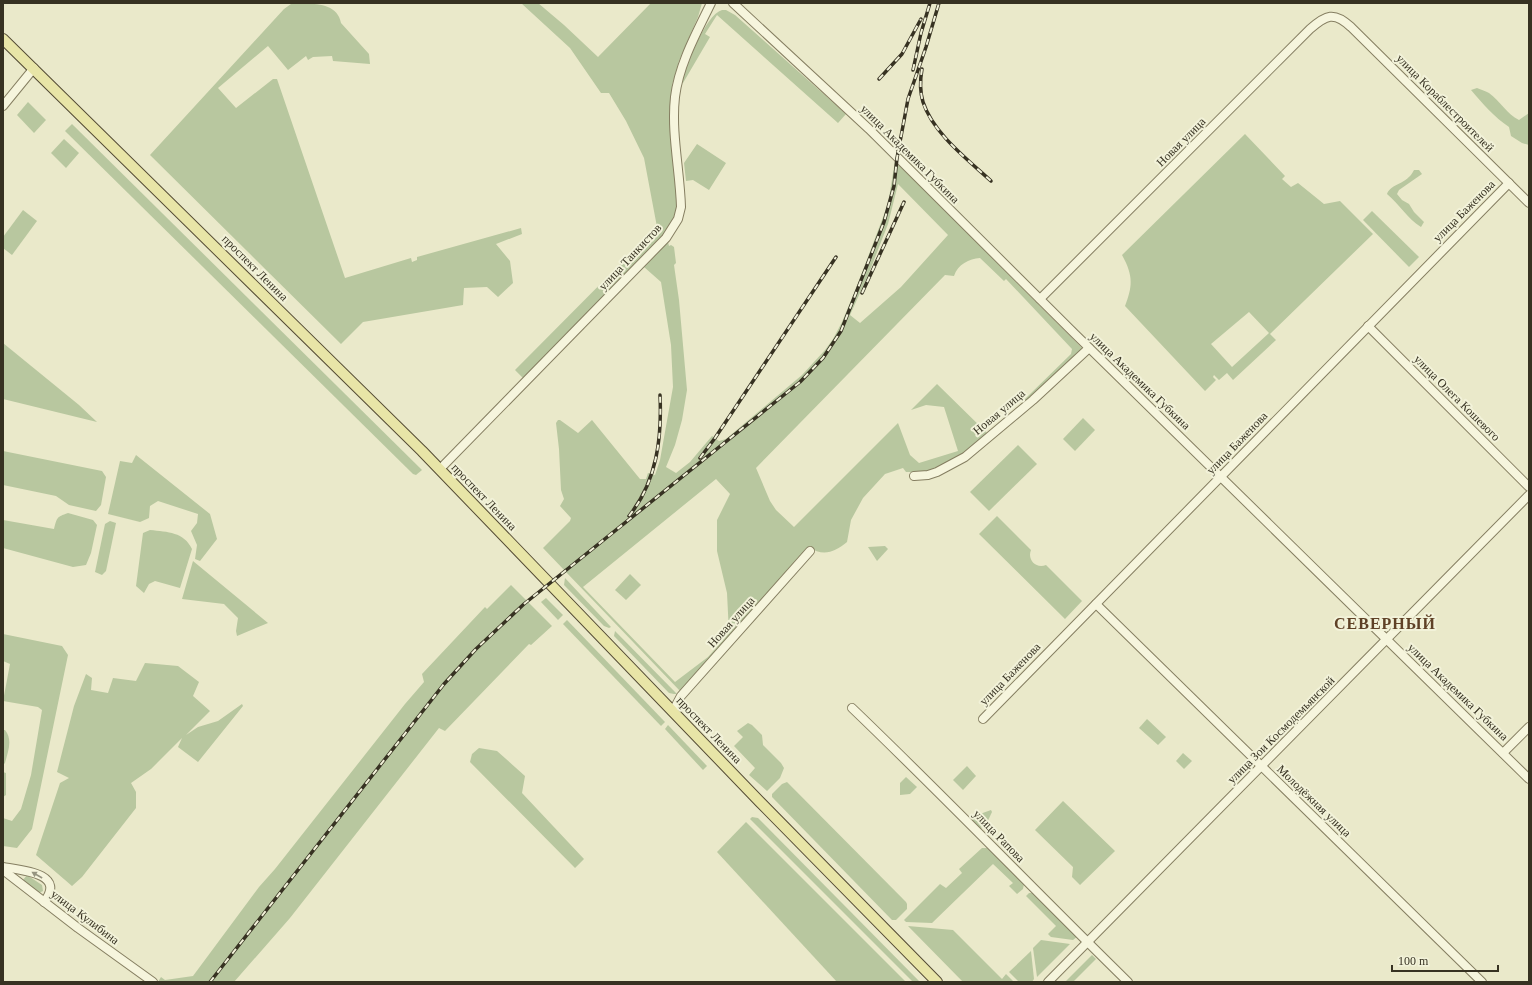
<svg xmlns="http://www.w3.org/2000/svg" width="1532" height="985" font-family="Georgia,serif">
	<style>
		.green { fill: #b8c79f; fill-rule: evenodd }
		.lines { fill: none; stroke-linecap: round; stroke-linejoin: round }
		.minor-casing { stroke: #857e61; stroke-width: 10 }
		.major-casing { stroke: #544b34; stroke-width: 12 }
		.minor { stroke: #f6f5dd; stroke-width: 8 }
		.major { stroke: #e8e5a7; stroke-width: 10 }
		.rail-casing { stroke: #373222; stroke-width: 3.5 }
		.rail { stroke: #f2f2d9; stroke-width: 2; stroke-dasharray: 6; stroke-linecap: butt }
		.oneway { fill: #969480 }
		.labels { text-anchor: middle; stroke-width: 4; stroke-linejoin: round; paint-order: stroke }
		.street-label { font-size: 12px; fill: #373222; stroke: #f2f2d9 }
		.district-label { font-size: 16px; font-weight: bold; letter-spacing: 1px; fill: #5f4126; stroke: #f2f2d9 }
	</style>
	<rect width="100%" height="100%" fill="#eae9ca"/>
	<g class="green">
		<path d="M521,3H538L564,25L598,57L651,3H702L698,17L679,61L672,85L670,116L677,206C674,220 669,229 659,240L524,379L515,370L657,227L644,158L626,121L609,93H601L570,48Z"/>
		<path d="M291,4C307,4 337,0 341,23L369,54L370,64L333,61L332,56L313,57L308,60L306,56L288,70L268,46L218,88L236,108L273,79H277L345,278L411,258L412,262L417,260V257L521,228L522,234L496,244L510,261L513,283L498,297L487,287L464,288L463,305L363,322L341,344L150,155L284,9Z"/>
		<path d="M722,10H726L735,15L846,114L838,123L717,15L705,34L710,37L683,83L682,82C687,65 705,15 722,10Z"/>
		<path d="M1477,88C1481,90 1486,91 1489,93C1500,101 1507,114 1519,120L1529,113V145L1522,143L1511,136L1509,127C1494,117 1483,104 1471,90Z"/>
		<path d="M28,102L46,120L34,133L17,115Z"/>
		<path d="M72,124L422,470L416,475L413,474L65,131Z"/>
		<path d="M1245,134L1285,176L1282,179L1291,187L1298,183L1324,204L1340,201L1373,234L1270,334L1276,340L1233,380L1227,373L1219,380L1214,375L1213,377L1216,380L1205,391L1125,306C1133,285 1133,275 1122,255ZM1249,312L1269,333L1232,367L1211,344Z"/>
		<path d="M64,139L79,153L66,168L51,153Z"/>
		<path d="M697,144L726,163L709,190L693,180L686,181L684,163Z"/>
		<path d="M895,161L1083,349L1050,381L963,454L945,465L928,472H906L903,468L885,474L863,498L851,520L847,542C835,552 823,557 809,547L680,691L543,548L570,521L571,518L560,506L564,499L561,490L559,449L556,423L558,420H560L578,433L592,420L640,479H646L648,473L655,475L660,460L673,387L671,345L661,282L644,267L668,242L669,246L671,245L674,247L676,263L674,265L679,300L687,390L682,420L675,445L666,467L676,473L690,462L712,436L719,441L726,439L802,375L825,350L833,339L842,322L857,286L888,204ZM898,184L948,235L901,287L860,323L850,315L869,273L888,224ZM980,258L1004,281L1006,279L1072,349L1071,354L1025,399L1022,403L987,433L937,384L911,410L926,405L944,407L958,451L919,463L910,455L898,423L794,527L776,510L770,501L756,468L945,275L954,276C958,264 969,259 980,258ZM716,479L730,494L717,520V551L727,593L729,633L708,657L675,682L583,587Z"/>
		<path d="M1414,170H1419L1422,174L1399,190L1397,194L1402,200L1409,204L1414,212L1424,222L1421,227C1408,219 1399,204 1387,194C1391,183 1407,185 1414,170Z"/>
		<path d="M23,210L37,221L12,255L3,248V237Z"/>
		<path d="M1372,211L1419,257L1409,267L1363,220Z"/>
		<path d="M3,343L79,405L97,422L3,399Z"/>
		<path d="M1083,418L1095,430L1075,451L1063,439Z"/>
		<path d="M1018,445L1037,464L989,511L970,492Z"/>
		<path d="M3,451L102,471L106,477L101,505L96,511L69,505L56,496L3,485Z"/>
		<path d="M136,455L210,514L217,539L200,561L195,559L197,545L191,531L197,523L198,514L158,501L150,506L149,518L140,522L108,514L120,461L132,463Z"/>
		<path d="M68,513L93,520L97,525L91,553L86,565L73,567L3,548V520L54,529C57,518 56,517 68,513Z"/>
		<path d="M997,516L1031,550C1027,560 1036,569 1046,565L1082,601L1065,619L979,534Z"/>
		<path d="M110,521L116,523L106,571L102,575L95,572L105,524Z"/>
		<path d="M150,530C168,532 184,532 192,549L180,588L155,581L149,584L144,593L136,586L143,533Z"/>
		<path d="M885,546L888,549L877,561L868,547Z"/>
		<path d="M193,561L268,623L237,636L236,631L238,618L224,604L182,599Z"/>
		<path d="M630,574L641,585L626,600L615,590Z"/>
		<path d="M565,578L611,627L609,628L604,626L564,585Z"/>
		<path d="M511,585L552,626L531,645L529,644L445,731L439,728L290,918L234,982H158L161,977L165,980L193,976L259,887L275,869L405,704L424,682L422,674L485,607L487,609Z"/>
		<path d="M546,598L563,615L558,620L541,602Z"/>
		<path d="M567,620L665,722L661,726L563,624Z"/>
		<path d="M615,631L677,694H674L669,693L614,636Z"/>
		<path d="M3,634L62,646L68,655L32,829L17,848L3,846V818L12,821L21,809L31,775L42,710L38,707L3,701L10,664L3,661Z"/>
		<path d="M145,663L178,666L199,682L193,696L210,711L186,735L198,727L218,721L242,704L243,706L198,762L178,747L182,738L151,769L131,783L136,792V808L82,877L72,886L36,855L60,783L69,778L57,772L74,706L86,674L92,678L91,690L108,693L113,678L136,681Z"/>
		<path d="M1147,719L1166,737L1158,745L1139,728Z"/>
		<path d="M748,723L752,725L762,735L763,745L781,763L784,768L780,778L767,791L749,775L755,768L734,746L743,737L737,731Z"/>
		<path d="M668,725L707,766L703,770L665,729Z"/>
		<path d="M3,730H5C13,740 8,751 5,763L3,765Z"/>
		<path d="M479,748L497,751L525,776L522,793L584,859L575,868L470,762L472,754Z"/>
		<path d="M1183,753L1192,761L1184,769L1176,761Z"/>
		<path d="M967,766L976,776L963,790L953,780Z"/>
		<path d="M3,772L6,773V795L3,797Z"/>
		<path d="M906,777L917,787L910,794L900,795V783Z"/>
		<path d="M787,782L906,902L907,904V909L896,920H892L772,797V794L782,784Z"/>
		<path d="M1063,801L1115,851L1080,885L1072,877L1073,867L1035,830Z"/>
		<path d="M991,810L992,812L984,829L980,814Z"/>
		<path d="M978,814L982,830L981,831L971,821Z"/>
		<path d="M752,817L758,818L920,982H913L750,819Z"/>
		<path d="M746,822L906,982H837L717,852Z"/>
		<path d="M982,848H987L990,849L1024,884L1023,889L1017,894L1009,886L1013,883L993,864L932,923L906,922L904,920L940,884L946,888L962,873L959,869Z"/>
		<path d="M27,875L42,885L43,891L39,893L23,880Z"/>
		<path d="M1029,893H1033L1078,936L1073,940L1051,937L1048,934L1056,926L1026,896Z"/>
		<path d="M908,926L953,930L1002,979L1006,974L1014,982H963Z"/>
		<path d="M1041,940L1070,944L1037,977L1033,948Z"/>
		<path d="M1031,951L1034,979L1032,982H1019L1009,972Z"/>
		<path d="M1092,955L1096,959L1073,982H1065Z"/>
	</g>
	<g class="lines">
		<defs>
			<g id="minor">
				<path d="M733,3L869,129L1075,334L1529,779"/>
				<path d="M3,106L34,68"/>
				<path d="M1040,299L1310,29C1326,15 1334,11 1351,27L1529,203"/>
				<path d="M1368,326L1529,487"/>
				<path d="M440,469L666,238L678,219L681,207C680,171 671,133 675,97C679,64 697,32 711,3"/>
				<path d="M914,476L928,475L937,472L965,457L1033,400L1089,348"/>
				<path d="M1096,604L1482,982"/>
				<path d="M852,708C946,798 1035,891 1128,982"/>
				<path d="M673,711L681,696L810,551"/>
				<path d="M983,719L1509,183"/>
				<path d="M1503,753L1529,727"/>
				<path d="M3,867C21,870 67,873 44,902"/>
				<path d="M3,870L78,928L153,982"/>
				<path d="M1048,982L1529,495"/>
			</g>
			<path id="major" d="M3,39L422,451L760,802L937,982"/>
		</defs>
		<use href="#minor" class="minor-casing"/>
		<use href="#major" class="major-casing"/>
		<use href="#minor" class="minor"/>
		<use href="#major" class="major"/>
		<defs>
			<g id="rail">
				<path d="M922,69C920,80 920,92 923,102C933,133 967,159 991,181"/>
				<path d="M913,70L921,33L930,3"/>
				<path d="M879,79L902,54L921,19"/>
				<path d="M862,293L904,202"/>
				<path d="M700,458L715,438L836,257"/>
				<path d="M629,516C657,481 662,438 660,395"/>
				<path d="M210,982L444,684L476,649L524,604L800,382L823,358L841,331L884,222L894,186L897,158L908,99L926,47L939,3"/>
			</g>
		</defs>
		<use href="#rail" class="rail-casing"/>
		<use href="#rail" class="rail"/>
	</g>
	<defs><path id="oneway-solid" d="M-6-.8H1V-3.2L6.5 0L1 3.2V.8H-6Z"/></defs>
	<use class="oneway" href="#oneway-solid" transform="translate(37 875) rotate(-150)"/>
	<g class="labels">
		<g class="street-label">
			<text transform="translate(1445 103) rotate(45)" y="4">улица Кораблестроителей</text>
			<text transform="translate(1181 142) rotate(-45)" y="4">Новая улица</text>
			<text transform="translate(910 154) rotate(45)" y="4">улица Академика Губкина</text>
			<text transform="translate(1464 211) rotate(-45)" y="4">улица Баженова</text>
			<text transform="translate(630 257) rotate(-47)" y="4">улица Танкистов</text>
			<text transform="translate(255 268) rotate(45)" y="4">проспект Ленина</text>
			<text transform="translate(1140 381) rotate(44)" y="4">улица Академика Губкина</text>
			<text transform="translate(1457 398) rotate(45)" y="4">улица Олега Кошевого</text>
			<text transform="translate(999 412) rotate(-40)" y="4">Новая улица</text>
			<text transform="translate(1237 443) rotate(-46)" y="4">улица Баженова</text>
			<text transform="translate(484 497) rotate(46)" y="4">проспект Ленина</text>
			<text transform="translate(731 622) rotate(-48)" y="4">Новая улица</text>
			<text transform="translate(1010 674) rotate(-46)" y="4">улица Баженова</text>
			<text transform="translate(1458 692) rotate(44)" y="4">улица Академика Губкина</text>
			<text transform="translate(709 730) rotate(46)" y="4">проспект Ленина</text>
			<text transform="translate(1281 730) rotate(-45)" y="4">улица Зои Космодемьянской</text>
			<text transform="translate(1314 801) rotate(44)" y="4">Молодёжная улица</text>
			<text transform="translate(999 836) rotate(46)" y="4">улица Рапова</text>
			<text transform="translate(85 917) rotate(37)" y="4">улица Кулибина</text>
		</g>
		<g class="district-label">
			<text x="1385" y="629">СЕВЕРНЫЙ</text>
		</g>
	</g>
	<rect width="1532" height="985" fill="none" stroke="#373222" stroke-width="8"/>
	<path d="M1392 965v6h106v-6" fill="none" stroke="#373222" stroke-width="2"/>
	<text x="1398" y="965" font-size="12" fill="#373222" stroke="#f2f2d9" stroke-width="3" paint-order="stroke">100 m</text>
</svg>
